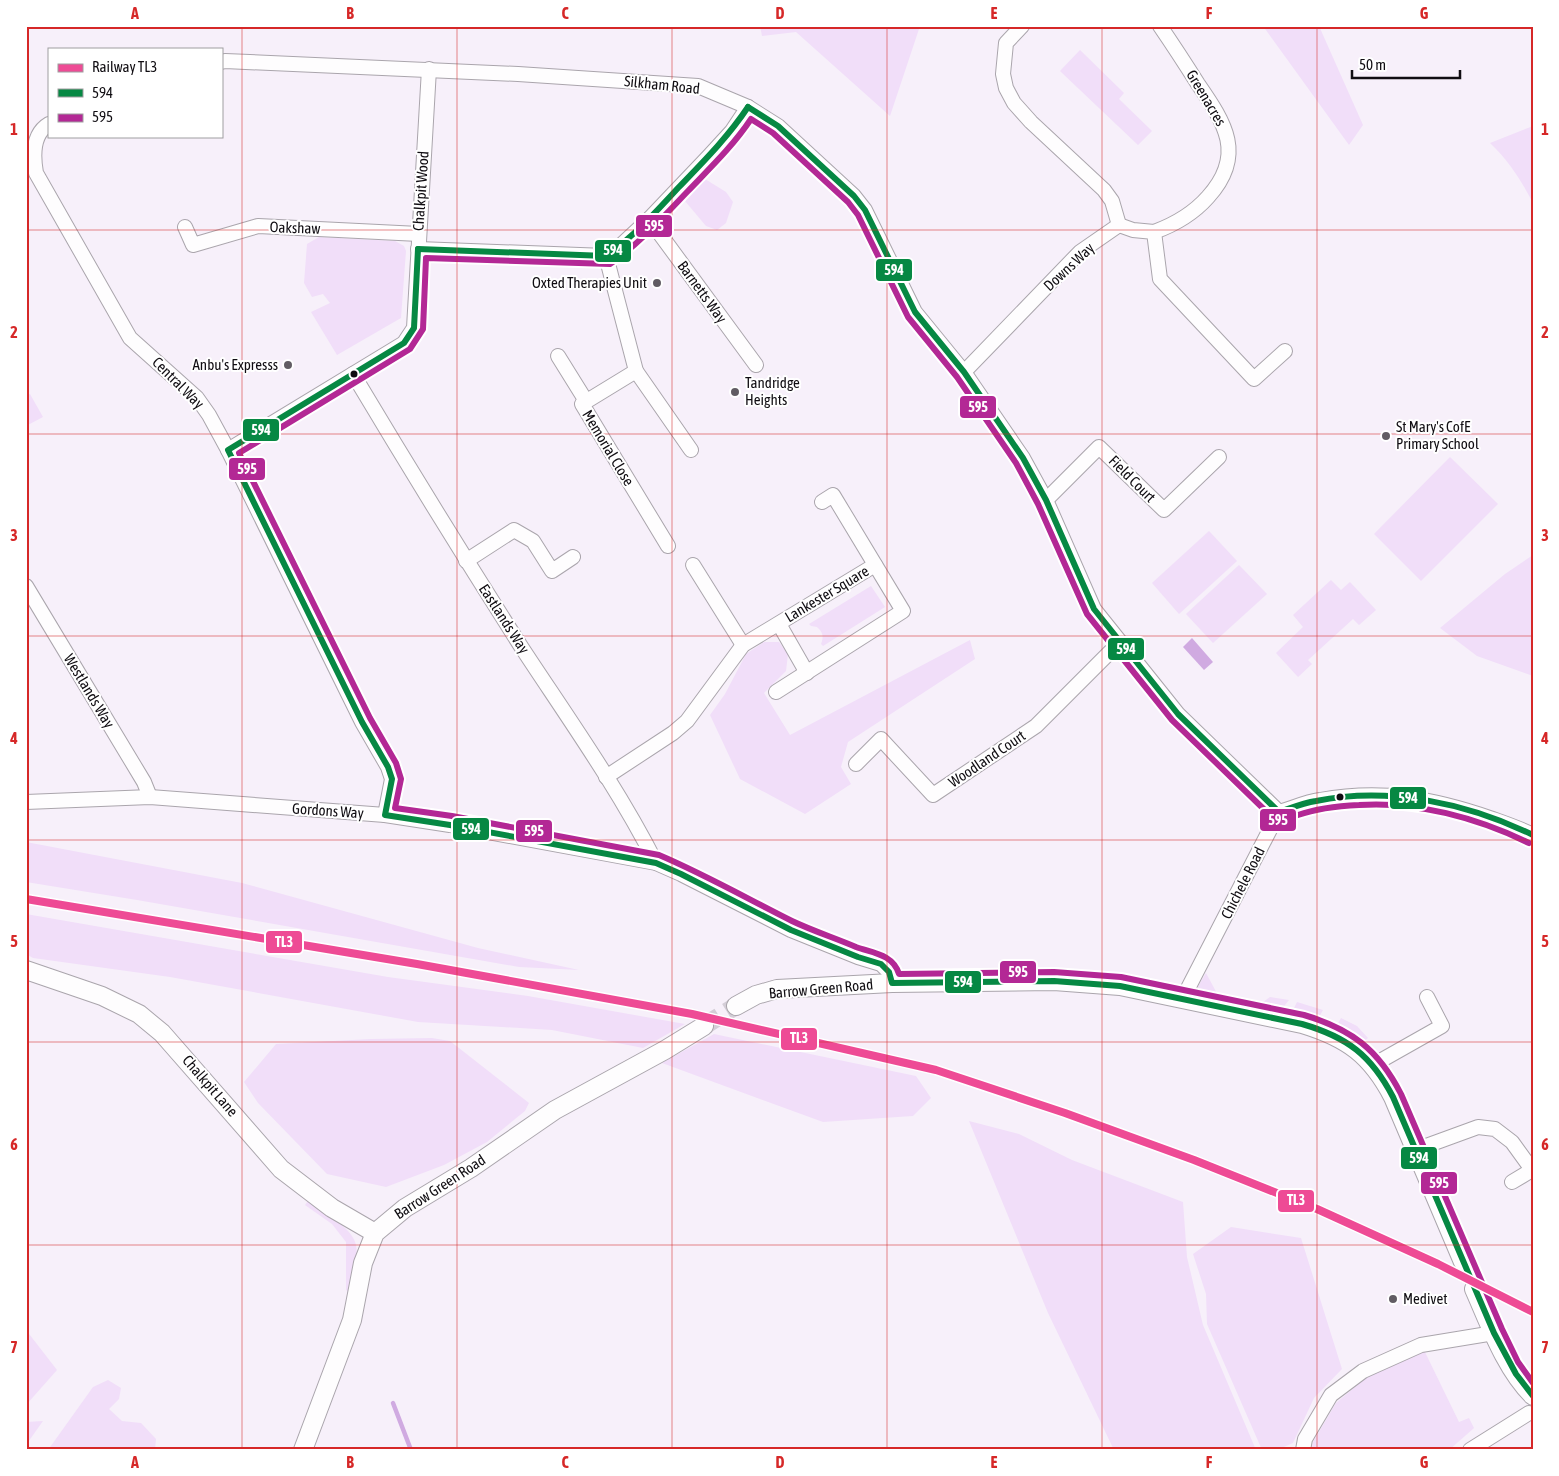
<svg xmlns="http://www.w3.org/2000/svg" width="1559" height="1476" font-family="'Asap Condensed',sans-serif">
	<style>
		.green { fill: #f1def9 }
		.water { fill: #d0aae1 }
		.lines { fill: none; stroke-linecap: round; stroke-linejoin: round }
		.stream { stroke: #d0aae1; stroke-width: 4.5 }
		.tertiary-tunnel { stroke: #d4ced7; stroke-width: 18; stroke-dasharray: 18 9; stroke-linecap: butt }
		.minor-casing { stroke: #aaa5ac; stroke-width: 16 }
		.tertiary-casing { stroke: #aaa5ac; stroke-width: 20 }
		.minor { stroke: #fefdfe; stroke-width: 14 }
		.tertiary { stroke: #fefdfe; stroke-width: 18 }
		.bus-1-casing { stroke: #fff; stroke-width: 10 }
		.bus-2-casing { stroke: #fff; stroke-width: 10 }
		.bus-1 { stroke: #068843; stroke-width: 6 }
		.bus-2 { stroke: #b32895; stroke-width: 6 }
		.rail-1-casing { stroke: #fff; stroke-width: 11 }
		.rail-1 { stroke: #ee4b95; stroke-width: 8 }
		.grid { fill: none; stroke: #d62828; stroke-width: 1; stroke-opacity: 0.55 }
		.poi-dot { fill: #615c63; stroke: #fff; stroke-width: 2 }
		.bus-dot { fill: #100d12; stroke: #fff; stroke-width: 2 }
		.labels { text-anchor: middle; stroke-width: 4; stroke-linejoin: round; paint-order: stroke }
		.street-label { font-size: 15px; fill: #100d12; stroke: #fff }
		.poi-label { font-size: 15px; fill: #100d12; stroke: #fff; text-anchor: start }
		.line-badge { stroke: #fff; stroke-width: 2 }
		.badge-label { font-size: 14px; text-anchor: middle; font-weight: bold; fill: #fff }
		.neatline { fill: none; stroke: #d62828; stroke-width: 2 }
		.grid-label { font-size: 16px; text-anchor: middle; font-weight: bold; fill: #d62828 }
	</style>
	<rect width="100%" height="100%" fill="#f7f0fa"/>
	<g class="green">
		<path d="M760,26H920L890,116L796,32L762,36Z"/>
		<path d="M1263,26H1319L1363,125L1349,145Z"/>
		<path d="M1080,50L1124,93L1119,99L1152,131L1138,145L1060,71Z"/>
		<path d="M1533,126V203C1521,180 1509,161 1490,143Z"/>
		<path d="M705,179L726,192L733,202L726,223L717,230L706,226L685,201Z"/>
		<path d="M319,237L395,241L404,246L406,251L401,318L337,355L311,312L330,303L323,294L312,297L304,283L307,244Z"/>
		<path d="M30,394L43,417L26,426V396Z"/>
		<path d="M1450,457L1498,504L1421,581L1374,534Z"/>
		<path d="M1209,531L1237,561L1179,614L1152,583Z"/>
		<path d="M1533,555V676L1477,656L1440,628L1505,574Z"/>
		<path d="M1239,565L1267,594L1213,643L1186,614Z"/>
		<path d="M1331,580L1341,590L1350,582L1376,610L1359,625L1353,619L1308,660L1312,664L1298,677L1276,653L1303,627L1293,615Z"/>
		<path d="M871,586L885,607L823,646L821,644C824,637 823,632 817,627L811,626L809,624Z"/>
		<path d="M970,640L975,659L848,742L841,767L851,784L805,814L740,779L710,715L725,694L746,654L764,642H779L788,654L786,671L764,693L790,735Z"/>
		<path d="M26,842L242,883L478,948L579,970L519,967L137,900L26,882Z"/>
		<path d="M26,914L388,977L528,996L685,1024L643,1048L552,1030L418,1022L170,977L33,958L26,954Z"/>
		<path d="M1206,973L1220,999L1204,996L1197,988Z"/>
		<path d="M1270,997L1289,1000L1281,1010L1238,1004L1263,1002Z"/>
		<path d="M1297,1002L1323,1010L1318,1019L1292,1012Z"/>
		<path d="M1341,1018L1357,1026L1368,1038L1362,1043L1336,1027Z"/>
		<path d="M714,1034L916,1076L931,1098L913,1116L823,1122L662,1063Z"/>
		<path d="M432,1038L450,1041L529,1103L525,1111L487,1142L444,1165L386,1187L327,1174L258,1103L244,1082L276,1044L371,1039Z"/>
		<path d="M969,1121L1019,1134L1072,1160L1183,1202L1187,1257L1203,1325L1256,1450H1114L1048,1313Z"/>
		<path d="M308,1201C322,1211 353,1228 356,1245C359,1260 352,1278 349,1292L346,1290V1242L332,1224L305,1205Z"/>
		<path d="M1231,1227L1301,1238L1342,1369L1314,1398L1293,1443L1277,1450H1262L1207,1324L1206,1294L1193,1254Z"/>
		<path d="M26,1330L57,1370L26,1405Z"/>
		<path d="M1423,1348L1459,1422L1469,1418L1474,1428L1449,1450H1311L1313,1442L1336,1403L1368,1376Z"/>
		<path d="M108,1380L121,1388L119,1399L109,1409L122,1421L141,1423L156,1439L155,1450H48L93,1387Z"/>
		<path d="M43,1421L26,1445V1422Z"/>
	</g>
	<path class="water" d="M1192,638L1213,662L1204,670L1183,647Z"/>
	<g class="lines">
		<path class="stream" d="M393,1403L411,1450"/>
		<g class="tertiary-tunnel">
			<path d="M704,1026L736,1006"/>
			<path d="M1463,1262L1474,1289"/>
		</g>
		<defs>
			<g id="minor">
				<path d="M1022,26L1006,43L1003,74L1006,88L1014,103L1031,122L1104,190L1112,201L1119,225"/>
				<path d="M221,62L225,61L518,74L698,86L748,107L778,126L854,196L865,210L915,312L964,372L1023,458L1046,500L1094,609L1178,714L1279,812"/>
				<path d="M49,124C32,134 33,156 36,173L130,338L197,398L209,415L228,450L362,722L388,767L392,779L385,815"/>
				<path d="M649,219L756,365"/>
				<path d="M1119,225L1133,230L1154,232L1160,279L1254,379L1285,351"/>
				<path d="M185,227L193,245L258,226L419,234"/>
				<path d="M1154,232C1176,224 1193,214 1208,197C1246,155 1225,123 1198,84C1186,65 1173,45 1160,26"/>
				<path d="M418,249L606,256L620,246L649,219L709,156L732,131L748,107"/>
				<path d="M606,256L636,371L691,450"/>
				<path d="M558,356L586,401"/>
				<path d="M636,371L582,404L668,546"/>
				<path d="M964,372L1080,252L1119,225"/>
				<path d="M353,374C408,466 464,557 522,648C568,718 618,788 656,863"/>
				<path d="M228,450L404,343L414,328L429,69"/>
				<path d="M1046,500L1099,447L1164,510L1219,457"/>
				<path d="M466,561L514,530L533,541L552,571L573,557"/>
				<path d="M693,565L743,645"/>
				<path d="M26,586L144,782L150,797"/>
				<path d="M779,624L807,673"/>
				<path d="M776,692L903,611L833,495L822,502"/>
				<path d="M856,764L881,739L933,795L1036,726L1120,642"/>
				<path d="M606,777L673,733L687,721L743,645L875,565"/>
				<path d="M26,802L150,797L385,815L450,825L656,863L681,874L791,930L858,957L881,964L889,972L892,983"/>
				<path d="M1182,1000L1279,812C1293,808 1306,802 1320,800C1381,789 1432,798 1490,818C1504,823 1519,828 1533,835"/>
				<path d="M1373,1065L1442,1026L1427,997"/>
				<path d="M1415,1150L1478,1127L1495,1129L1512,1142L1533,1171"/>
				<path d="M1512,1182L1532,1170"/>
				<path d="M1303,1450L1305,1439L1331,1395L1363,1371L1421,1345L1494,1333"/>
				<path d="M1470,1450L1529,1413"/>
			</g>
			<g id="tertiary">
				<path d="M26,970L102,996L139,1014L162,1033L281,1169L332,1208L375,1233"/>
				<path d="M736,1006L756,995L777,989L892,983L1054,981L1120,986L1302,1024C1348,1038 1371,1055 1393,1097L1463,1262"/>
				<path d="M1474,1289C1490,1325 1505,1368 1533,1396"/>
				<path d="M303,1450L352,1320L363,1263L375,1233L405,1208L471,1168L555,1110L665,1050L704,1026"/>
			</g>
		</defs>
		<use href="#minor" class="minor-casing"/>
		<use href="#tertiary" class="tertiary-casing"/>
		<use href="#minor" class="minor"/>
		<use href="#tertiary" class="tertiary"/>
		<defs>
			<g id="bus-1">
				<path d="M748,107L778,126L854,196L865,210L915,312L964,372L1023,458L1046,500L1094,609L1178,714L1279,812"/>
				<path d="M418,249L414,328L404,343L228,450L362,722L388,767L392,779L385,815L450,825L656,863L681,874L791,930L858,957L881,964L889,972L892,983L1054,981L1120,986L1302,1024C1347,1037 1371,1055 1393,1097L1494,1333L1516,1374L1533,1396"/>
				<path d="M418,249L606,256C633,237 656,212 678,188C703,162 728,137 748,107"/>
				<path d="M1279,812C1291,808 1303,803 1316,801C1388,786 1467,803 1533,835"/>
			</g>
			<path id="bus-2" d="M1529,843C1478,818 1416,801 1359,805C1338,806 1318,808 1298,815C1290,818 1281,823 1273,818L1172,720L1087,614L1038,504L1016,463L957,377L908,317L858,215L848,202L773,133L751,119C733,146 710,168 688,191C663,217 639,244 610,264L426,258L423,329L410,349L239,453L370,718L396,763L401,779L395,808L452,816L659,855C704,874 748,899 792,921C813,931 835,938 856,947C872,953 893,954 899,974L1054,972L1121,977L1304,1015C1351,1029 1378,1049 1401,1094L1502,1329L1518,1362L1533,1383"/>
		</defs>
		<use href="#bus-1" class="bus-1-casing"/>
		<use href="#bus-2" class="bus-2-casing"/>
		<use href="#bus-1" class="bus-1"/>
		<use href="#bus-2" class="bus-2"/>
		<defs>
			<path id="rail-1" d="M26,899L417,964L692,1014L936,1070L1065,1113L1194,1160L1317,1209L1438,1264L1533,1312"/>
		</defs>
		<use href="#rail-1" class="rail-1-casing"/>
		<use href="#rail-1" class="rail-1"/>
	</g>
	<path class="grid" d="M242,26V1450M457,26V1450M672,26V1450M887,26V1450M1102,26V1450M1317,26V1450M26,230H1533M26,434H1533M26,636H1533M26,840H1533M26,1042H1533M26,1245H1533"/>
	<g class="poi-dot">
		<circle cx="657" cy="283" r="5"/>
		<circle cx="288" cy="365" r="5"/>
		<circle cx="735" cy="392" r="5"/>
		<circle cx="1386" cy="436" r="5"/>
		<circle cx="1393" cy="1299" r="5"/>
	</g>
	<g class="bus-dot">
		<circle cx="354" cy="374" r="4.5"/>
		<circle cx="1340" cy="797" r="4.5"/>
	</g>
	<g class="labels">
		<g class="street-label">
			<text transform="translate(662 85) rotate(6)" y="5">Silkham Road</text>
			<text transform="translate(1206 98) rotate(59)" y="5">Greenacres</text>
			<text transform="translate(421 191) rotate(-86)" y="5">Chalkpit Wood</text>
			<text transform="translate(295 228) rotate(2)" y="5">Oakshaw</text>
			<text transform="translate(1069 267) rotate(-43)" y="5">Downs Way</text>
			<text transform="translate(702 292) rotate(54)" y="5">Barnetts Way</text>
			<text transform="translate(178 383) rotate(45)" y="5">Central Way</text>
			<text transform="translate(608 448) rotate(59)" y="5">Memorial Close</text>
			<text transform="translate(1132 479) rotate(45)" y="5">Field Court</text>
			<text transform="translate(827 594) rotate(-31)" y="5">Lankester Square</text>
			<text transform="translate(504 619) rotate(57)" y="5">Eastlands Way</text>
			<text transform="translate(89 691) rotate(59)" y="5">Westlands Way</text>
			<text transform="translate(987 759) rotate(-34)" y="5">Woodland Court</text>
			<text transform="translate(328 811) rotate(4)" y="5">Gordons Way</text>
			<text transform="translate(1243 883) rotate(-63)" y="5">Chichele Road</text>
			<text transform="translate(821 989) rotate(-5)" y="5">Barrow Green Road</text>
			<text transform="translate(210 1086) rotate(49)" y="5">Chalkpit Lane</text>
			<text transform="translate(440 1187) rotate(-33)" y="5">Barrow Green Road</text>
		</g>
		<g class="poi-label">
			<text x="647" y="288" text-anchor="end">Oxted Therapies Unit</text>
			<text x="278" y="370" text-anchor="end">Anbu's Expresss</text>
			<text x="745" y="388">Tandridge<tspan x="745" dy="17">Heights</tspan></text>
			<text x="1396" y="432">St Mary's CofE<tspan x="1396" dy="17">Primary School</tspan></text>
			<text x="1403" y="1304">Medivet</text>
		</g>
	</g>
	<g class="line-badge">
		<rect x="635" y="214" width="38" height="24" rx="5" fill="#b32895"/>
		<rect x="594" y="239" width="38" height="24" rx="5" fill="#068843"/>
		<rect x="875" y="258" width="38" height="24" rx="5" fill="#068843"/>
		<rect x="959" y="395" width="38" height="24" rx="5" fill="#b32895"/>
		<rect x="242" y="418" width="38" height="24" rx="5" fill="#068843"/>
		<rect x="228" y="457" width="38" height="24" rx="5" fill="#b32895"/>
		<rect x="1107" y="637" width="38" height="24" rx="5" fill="#068843"/>
		<rect x="1389" y="786" width="38" height="24" rx="5" fill="#068843"/>
		<rect x="1259" y="808" width="38" height="24" rx="5" fill="#b32895"/>
		<rect x="452" y="817" width="38" height="24" rx="5" fill="#068843"/>
		<rect x="515" y="819" width="38" height="24" rx="5" fill="#b32895"/>
		<rect x="265" y="930" width="38" height="24" rx="5" fill="#ee4b95"/>
		<rect x="999" y="960" width="38" height="24" rx="5" fill="#b32895"/>
		<rect x="944" y="970" width="38" height="24" rx="5" fill="#068843"/>
		<rect x="780" y="1027" width="38" height="24" rx="5" fill="#ee4b95"/>
		<rect x="1400" y="1146" width="38" height="24" rx="5" fill="#068843"/>
		<rect x="1420" y="1171" width="38" height="24" rx="5" fill="#b32895"/>
		<rect x="1277" y="1189" width="38" height="24" rx="5" fill="#ee4b95"/>
	</g>
	<g class="badge-label">
		<text x="654" y="231">595</text>
		<text x="613" y="255">594</text>
		<text x="894" y="275">594</text>
		<text x="978" y="412">595</text>
		<text x="261" y="435">594</text>
		<text x="247" y="474">595</text>
		<text x="1126" y="654">594</text>
		<text x="1408" y="803">594</text>
		<text x="1278" y="825">595</text>
		<text x="471" y="834">594</text>
		<text x="534" y="836">595</text>
		<text x="284" y="947">TL3</text>
		<text x="1018" y="977">595</text>
		<text x="963" y="987">594</text>
		<text x="799" y="1043">TL3</text>
		<text x="1419" y="1163">594</text>
		<text x="1439" y="1188">595</text>
		<text x="1296" y="1205">TL3</text>
	</g>
	<rect width="1559" height="1476" fill="none" stroke="#ffffff" stroke-width="55"/>
	<rect x="48" y="48" width="175" height="90" fill="#ffffff" stroke="#9f9ea0"/>
	<rect x="58" y="64" width="25" height="8" fill="#ee4b95" stroke="#9f9ea0"/>
	<text x="92" y="72" font-size="15" fill="#100d12">Railway TL3</text>
	<rect x="58" y="89" width="25" height="8" fill="#068843" stroke="#9f9ea0"/>
	<text x="92" y="98" font-size="15" fill="#100d12">594</text>
	<rect x="58" y="114" width="25" height="8" fill="#b32895" stroke="#9f9ea0"/>
	<text x="92" y="122" font-size="15" fill="#100d12">595</text>
	<path d="M1352 70v8h108v-8" fill="none" stroke="#100d12" stroke-width="2.5"/>
	<text x="1359" y="70" font-size="15" fill="#100d12" stroke="#ffffff" stroke-width="4" paint-order="stroke">50 m</text>
	<rect x="28" y="28" width="1504" height="1420" class="neatline"/>
	<g class="grid-label">
		<text x="135" y="19">A</text>
		<text x="350" y="19">B</text>
		<text x="565" y="19">C</text>
		<text x="780" y="19">D</text>
		<text x="994" y="19">E</text>
		<text x="1209" y="19">F</text>
		<text x="1424" y="19">G</text>
		<text x="14" y="135">1</text>
		<text x="1545" y="135">1</text>
		<text x="14" y="338">2</text>
		<text x="1545" y="338">2</text>
		<text x="14" y="541">3</text>
		<text x="1545" y="541">3</text>
		<text x="14" y="744">4</text>
		<text x="1545" y="744">4</text>
		<text x="14" y="947">5</text>
		<text x="1545" y="947">5</text>
		<text x="14" y="1150">6</text>
		<text x="1545" y="1150">6</text>
		<text x="14" y="1353">7</text>
		<text x="1545" y="1353">7</text>
		<text x="135" y="1468">A</text>
		<text x="350" y="1468">B</text>
		<text x="565" y="1468">C</text>
		<text x="780" y="1468">D</text>
		<text x="994" y="1468">E</text>
		<text x="1209" y="1468">F</text>
		<text x="1424" y="1468">G</text>
	</g>
</svg>
